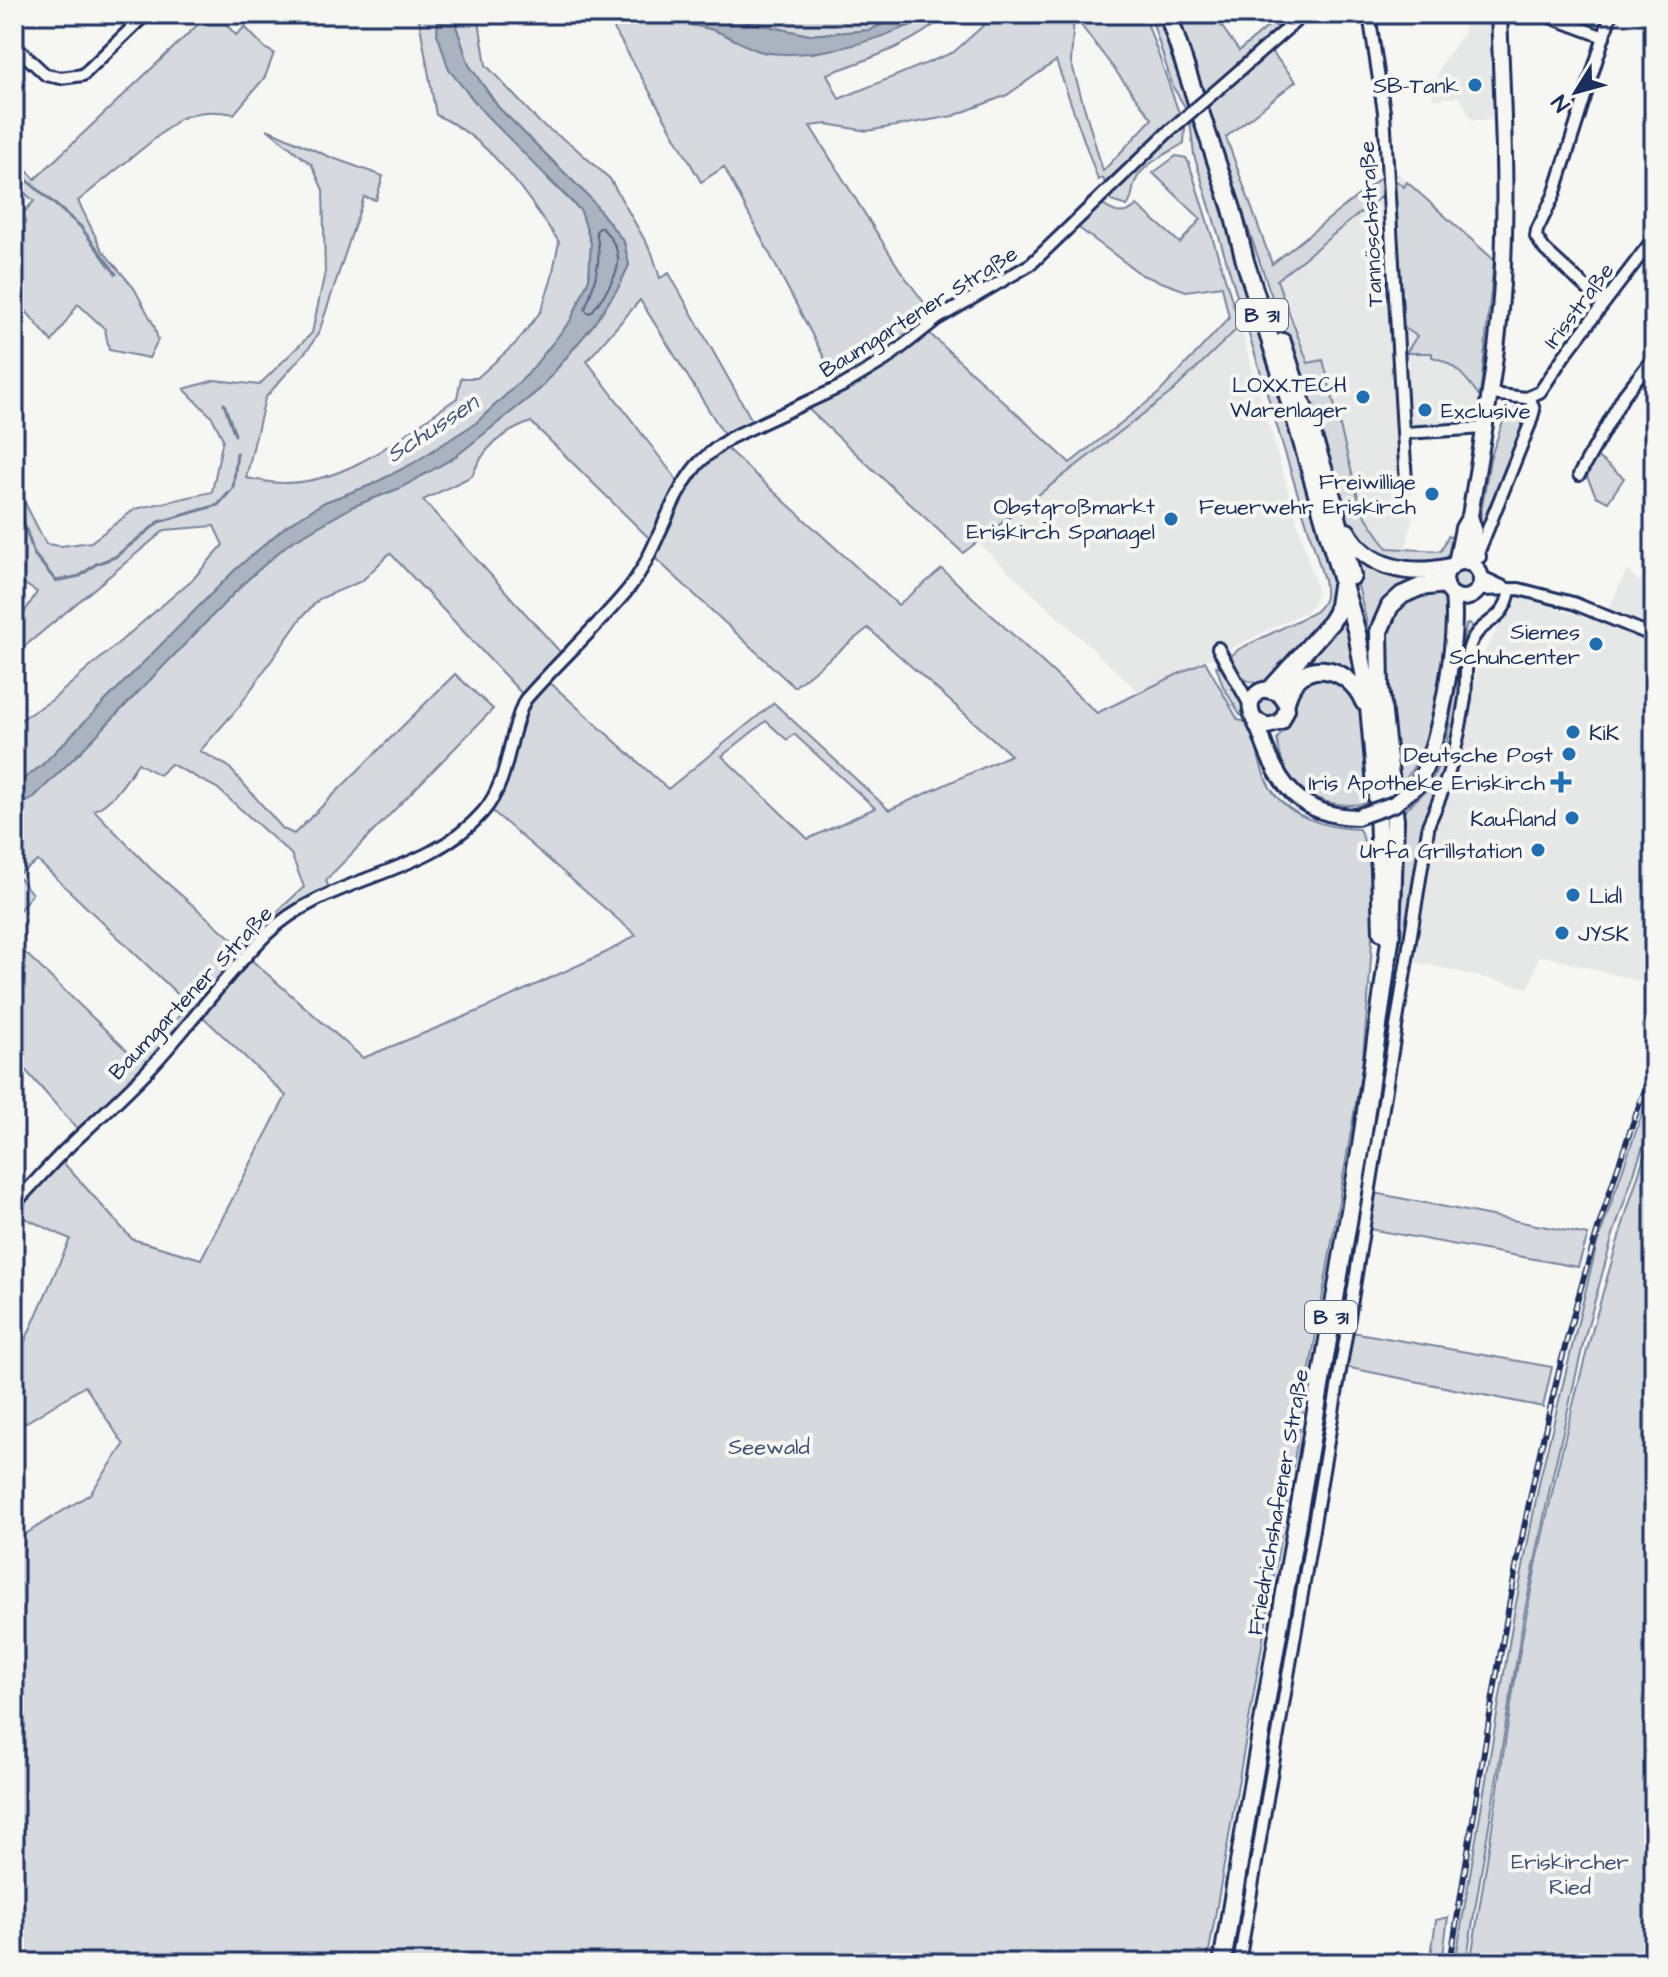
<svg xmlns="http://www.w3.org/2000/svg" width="1668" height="1977" font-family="'Architects Daughter',sans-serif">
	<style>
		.built { fill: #e6e7e7 }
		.green { fill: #d6d9dd; stroke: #78849e; stroke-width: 2; fill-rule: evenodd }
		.water { fill: #abb2c0; stroke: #717e99; stroke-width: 2 }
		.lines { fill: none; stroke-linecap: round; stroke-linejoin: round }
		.shore { stroke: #556385; stroke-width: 2 }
		.stream { stroke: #717e99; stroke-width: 3 }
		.street-casing { stroke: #1b2f5e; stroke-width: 16 }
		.secondary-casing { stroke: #1b2f5e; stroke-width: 20 }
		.primary-casing { stroke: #1b2f5e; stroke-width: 22 }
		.street { stroke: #f6f6f2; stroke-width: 10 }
		.secondary { stroke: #f6f6f2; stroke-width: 14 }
		.primary { stroke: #f6f6f2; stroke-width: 16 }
		.rail-casing { stroke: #1b2f5e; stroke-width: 6 }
		.rail { stroke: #f6f6f2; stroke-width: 3; stroke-dasharray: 9; stroke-linecap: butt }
		.street-bridge-casing { stroke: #1b2f5e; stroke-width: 16; stroke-linecap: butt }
		.secondary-bridge-casing { stroke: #1b2f5e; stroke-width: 20; stroke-linecap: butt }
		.street-bridge { stroke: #f6f6f2; stroke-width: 10 }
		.secondary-bridge { stroke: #f6f6f2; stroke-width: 14 }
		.poi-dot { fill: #1f6fb2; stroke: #f6f6f2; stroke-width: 3 }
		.labels { text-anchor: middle; stroke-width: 8; stroke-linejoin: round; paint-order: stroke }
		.shield { fill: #f6f6f2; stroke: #5d6b8a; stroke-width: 2 }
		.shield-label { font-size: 20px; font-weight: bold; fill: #1b2f5e }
		.poi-label { font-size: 22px; fill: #1b2f5e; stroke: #f6f6f2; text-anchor: end }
		.street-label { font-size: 22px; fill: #1b2f5e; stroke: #f6f6f2 }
		.park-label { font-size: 22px; fill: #405177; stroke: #f6f6f2 }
		.water-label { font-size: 24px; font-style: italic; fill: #46567b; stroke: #f6f6f2 }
	</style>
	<rect width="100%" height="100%" fill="#f6f6f2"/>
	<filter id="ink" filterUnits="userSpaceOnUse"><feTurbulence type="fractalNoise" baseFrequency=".0125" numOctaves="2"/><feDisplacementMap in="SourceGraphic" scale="16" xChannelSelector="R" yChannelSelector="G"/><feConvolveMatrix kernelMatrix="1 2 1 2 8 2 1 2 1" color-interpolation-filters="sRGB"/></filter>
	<g filter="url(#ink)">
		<g class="built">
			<path d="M1466,14H1494L1499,125L1490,120H1472L1459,97L1433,99L1432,90L1443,61L1463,35Z"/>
			<path d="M1389,165L1483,249L1417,336L1433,353L1467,378L1480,397L1476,424L1409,428L1413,514L1406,549L1387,548L1361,509L1323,360L1308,363L1277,280L1385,192Z"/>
			<path d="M1240,326L1318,593L1314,603L1305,612L1140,693L977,542L1173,391Z"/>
			<path d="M1654,551V630L1608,611L1627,569L1639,582Z"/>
			<path d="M1521,596L1654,641V985L1539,955L1529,988L1412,961L1433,828L1452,782L1469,718L1477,666L1503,619L1511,611L1516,597Z"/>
		</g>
		<g class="green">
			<path d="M209,14H217L236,35L245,27L266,49L274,53L265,77L234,114C212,110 199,111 179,119L78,201L102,250L134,288L154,325L158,340L149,358L109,350L105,329L78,304L52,342L14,297V223L34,201L14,184V157L35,179Z"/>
			<path d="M418,14H439L437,34L549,180L581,211L591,243L589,279L571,320L527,375L476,423L412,464L371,485L325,502L286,526L235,570L42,765L14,786V724L52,700L194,578L223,545L214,526L165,530L14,655V629L37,592L18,580L14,568V488L23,499L46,544L61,546L91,542L135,509L212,492L223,439L212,417L184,389L215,380L259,385L312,333L325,272L323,190L312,165L267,129L330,157L383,176L376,200L364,197L319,332L309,348L265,398L246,478C258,480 271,483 283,483C349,484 405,433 457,398L461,378H477L517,342L541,311L551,281L559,242C527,195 490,138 436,115Z"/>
			<path d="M460,14H480L479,21L486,65L541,124L572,145L610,179L652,253L660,278L669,273L754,424L725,436L640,300L587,361L680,484L652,541L531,422C502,433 484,446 472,476L423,500L562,654L524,696L390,553L362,581L319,599L302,617L238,708L200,751L228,766L283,829L294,834L455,674L493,709L326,880L329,889L304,899L287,910L263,933L145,1068L80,1132L14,1057V942L138,1061L189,1005L38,861L17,875L32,894L14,917V808L32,799L82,750L246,581L288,544L354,506L400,488L455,457L540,389L594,324L618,288L629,265L624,242L589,197L499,108L469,65L456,26ZM138,763L159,775L171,764L217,788L291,854L304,887L240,946L151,869L94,810C113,803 127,779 138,763Z"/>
			<path d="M584,14H635L712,29L766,53H813L868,40L909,26L927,14H947C914,45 869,59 827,74L839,99L954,52L996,14H1144L1179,113L1105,183L1103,178L1098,180L1056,61L1007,95L953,116L867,131L827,124L810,126L900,270L934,316L880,359L838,384L724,167L701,182L609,20ZM1074,16L1152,119L1103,171L1071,62Z"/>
			<path d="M712,14H903L870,30L809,35Z"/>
			<path d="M1150,14H1159L1189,104L1185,107L1173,87Z"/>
			<path d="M1175,14H1213L1239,51L1271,24L1282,28L1201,95Z"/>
			<path d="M1270,50L1296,81L1226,137L1272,264L1384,175L1386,192L1277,280L1308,363L1323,360L1361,509L1387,548L1441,551L1448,536L1456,539L1450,560L1439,566L1375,558L1349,531L1303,386L1206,108Z"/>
			<path d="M1193,118L1334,573L1335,605L1276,680C1254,688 1236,681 1231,656L1239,649L1315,612C1327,601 1326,595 1324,580L1194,155L1190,121Z"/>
			<path d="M1185,126L1184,143C1169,153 1144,163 1136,180C1131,189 1134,198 1127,206L1111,201L1109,194L1112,189Z"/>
			<path d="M1176,156L1186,158L1189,163L1240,326L1173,391L963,553L806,407L871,374L928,332L1070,463L1159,393L1229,318L1222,286L1186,291L1142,275L1076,226L1098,205L1102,204C1114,214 1126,216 1137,205L1180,243L1201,219L1153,173Z"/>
			<path d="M1395,180L1404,187L1407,182L1494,260L1480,397C1468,380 1453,361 1432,357V353H1406L1417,336L1398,324L1391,181Z"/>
			<path d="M1516,408L1524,411L1527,420L1489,507L1476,544L1490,459L1505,416Z"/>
			<path d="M724,446L898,605L942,569L1097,713L1205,661L1238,720L1247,722C1257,741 1258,763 1267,782C1284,816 1324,828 1359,829C1385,875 1366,1012 1362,1068L1207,1963H14V1541L90,1494L124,1445L85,1386L14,1430V1366L70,1239L14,1213V1208L60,1159L132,1239L201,1259L286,1096L201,1015L249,958L363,1058L481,1010L607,952L636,935L490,809C505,764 515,716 547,680L668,789L774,703L889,810L1011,755L868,628L794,687L653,556L699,468ZM766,721L787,740L794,734L875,808L808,839L722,756Z"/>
			<path d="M1596,456L1624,478L1608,502L1596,496L1587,477Z"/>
			<path d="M1348,543L1433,578L1422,580L1371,641Z"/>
			<circle cx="1463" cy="581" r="10"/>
			<path d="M1438,590C1442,595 1447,598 1449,605C1454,626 1432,720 1424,744C1419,760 1410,774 1400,787L1384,660L1386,619L1409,595Z"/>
			<path d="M1344,605L1363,687L1341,668L1285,683Z"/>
			<path d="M1470,623L1472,627C1458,650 1463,690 1458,717C1454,734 1451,753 1446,770C1439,791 1428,811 1423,833C1406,898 1403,965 1394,1031H1388L1403,895L1402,813L1428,789L1445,751L1466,625Z"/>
			<path d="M1216,666H1219L1244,702L1248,718L1240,715L1223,686Z"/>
			<path d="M1323,674L1339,678L1360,706L1369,803C1322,812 1283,789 1277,739L1292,719L1294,697L1298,687L1307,679Z"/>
			<circle cx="1269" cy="707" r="11"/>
			<path d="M1654,1079V1114L1613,1235L1585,1336L1551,1483L1524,1615L1466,1963H1455L1514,1614L1540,1479L1597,1244Z"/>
			<path d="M1654,1127V1963H1470C1494,1830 1509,1694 1537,1561C1568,1415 1606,1269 1654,1127Z"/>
			<path d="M1374,1193L1588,1235L1578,1267L1369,1229Z"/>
			<path d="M1352,1332L1552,1367L1543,1407L1345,1367Z"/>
			<path d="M1448,1917L1442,1963H1430L1436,1920Z"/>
		</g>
		<g class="water">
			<path d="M439,14H460L456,26L469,65L499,108L589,197L624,242L629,265L618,288L594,324L540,389L455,457L400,488L354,506L288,544L246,581L82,750L32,799L14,808V786L42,765L235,570L286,526L325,502L371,485L412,464L476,423L527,375L571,320L589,279L591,243L581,211L484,113L449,70L437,33Z"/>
			<path d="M635,14H712L809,35L870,30L903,14H927C886,41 818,58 769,53C750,51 731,36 713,30C688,22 660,23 635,14Z"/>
		</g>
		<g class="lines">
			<path class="shore" d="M601,227C634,259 613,281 592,312L588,313L585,309C595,283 603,258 596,231Z"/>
			<g class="stream">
				<path d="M14,169L80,226L116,274"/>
				<path d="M224,404L235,435"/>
				<path d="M14,503L22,517L34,554L56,581L80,576L96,564L115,557L159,522L218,505L233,488L237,453"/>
			</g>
			<defs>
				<g id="street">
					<path d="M1369,14L1384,112L1406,482"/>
					<path d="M1550,17L1604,37"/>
					<path d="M14,45L46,75L61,78L83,75L146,14"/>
					<path d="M1224,84L1304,14"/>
					<path d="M1603,303L1545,250L1536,237L1537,230L1554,195L1611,14"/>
					<path d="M1491,394L1526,398L1540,392L1564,356L1650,243L1654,232"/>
					<path d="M1405,433L1485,428"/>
					<path d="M1579,475L1624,395L1654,357"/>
					<path d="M1480,557L1479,551L1530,424L1534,410L1530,398"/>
					<path d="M1480,576L1508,589"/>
					<path d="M1478,590L1519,589L1573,603L1654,636"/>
					<path d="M1218,648L1251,707"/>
					<path d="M14,1204C31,1187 47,1168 64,1151C93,1123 124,1096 152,1066C192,1023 226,974 268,933C328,875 427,877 483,812C511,779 507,736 525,700C557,663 594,630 626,592C657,555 666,502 697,465C707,454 719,446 730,438L842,386L885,360L937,319L1031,264L1169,131"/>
					<path d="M1239,1963L1347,1330L1429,823C1449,780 1458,744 1465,698C1467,681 1464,664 1469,648C1478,618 1504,626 1510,590"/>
				</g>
				<g id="secondary">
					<circle cx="1463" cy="580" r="18"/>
					<path d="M1456,563L1463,528L1470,516C1480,451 1493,387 1499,321C1509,219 1503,116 1499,14"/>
					<path d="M1470,563L1474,529L1470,516"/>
					<path d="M1255,720L1268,726L1281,722L1287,709C1285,692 1262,680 1252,700C1247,711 1257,724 1261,735C1277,784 1300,816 1357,817"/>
					<path d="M1417,785C1440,745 1458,641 1453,595"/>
				</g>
				<g id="primary">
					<path d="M1168,14L1232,209L1245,261L1296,421L1357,633L1368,695L1378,808L1382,932"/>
					<path d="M1282,342L1331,493L1352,576"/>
					<path d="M1347,532C1367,569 1411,576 1450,567"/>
					<path d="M1270,690L1331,622L1337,612L1341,586"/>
					<path d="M1286,702C1296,655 1348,663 1364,702"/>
					<path d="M1222,1963L1361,1146L1391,934L1395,820L1380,687L1379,631L1390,606L1402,595L1420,587L1445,584"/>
				</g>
			</defs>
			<use href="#street" class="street-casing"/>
			<use href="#secondary" class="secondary-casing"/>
			<use href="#primary" class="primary-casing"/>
			<use href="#street" class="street"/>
			<use href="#secondary" class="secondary"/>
			<use href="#primary" class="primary"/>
			<defs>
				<path id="rail" d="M1450,1963C1480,1780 1506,1594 1549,1413C1576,1295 1611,1179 1654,1065"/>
			</defs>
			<use href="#rail" class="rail-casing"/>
			<use href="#rail" class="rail"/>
			<defs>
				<path id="street-bridge" d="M1169,131L1224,84"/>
				<path id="secondary-bridge" d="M1357,817L1394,804L1417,785"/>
			</defs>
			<use href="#street-bridge" class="street-bridge-casing"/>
			<use href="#secondary-bridge" class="secondary-bridge-casing"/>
			<use href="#street-bridge" class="street-bridge"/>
			<use href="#secondary-bridge" class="secondary-bridge"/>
		</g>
	</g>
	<g class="poi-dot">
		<circle cx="1475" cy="85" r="8"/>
		<circle cx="1363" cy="397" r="8"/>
		<circle cx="1425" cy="410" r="8"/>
		<circle cx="1432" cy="494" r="8"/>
		<circle cx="1171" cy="519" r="8"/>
		<circle cx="1596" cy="644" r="8"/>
		<circle cx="1573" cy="732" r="8"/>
		<circle cx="1569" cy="754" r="8"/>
		<path d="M1557 770h8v8h8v8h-8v8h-8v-8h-8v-8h8z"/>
		<circle cx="1572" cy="818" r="8"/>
		<circle cx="1538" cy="850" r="8"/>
		<circle cx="1573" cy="895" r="8"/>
		<circle cx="1562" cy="933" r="8"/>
	</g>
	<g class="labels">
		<g class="shield">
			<rect x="1236" y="299" width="52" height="32" rx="6"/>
			<rect x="1305" y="1301" width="52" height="32" rx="6"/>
		</g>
		<g class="shield-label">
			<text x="1262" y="322">B 31</text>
			<text x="1331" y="1324">B 31</text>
		</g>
		<g class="poi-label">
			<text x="1459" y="93">SB-Tank</text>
			<text x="1347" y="392">LOXX.TECH<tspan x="1347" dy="25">Warenlager</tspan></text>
			<text x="1441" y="418" text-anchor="start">Exclusive</text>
			<text x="1416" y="489">Freiwillige<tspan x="1416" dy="25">Feuerwehr Eriskirch</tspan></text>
			<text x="1155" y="514">Obstgroßmarkt<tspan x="1155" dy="25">Eriskirch Spanagel</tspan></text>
			<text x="1580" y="639">Siemes<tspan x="1580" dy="25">Schuhcenter</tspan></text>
			<text x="1589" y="740" text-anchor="start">KiK</text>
			<text x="1553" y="762">Deutsche Post</text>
			<text x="1545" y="790">Iris Apotheke Eriskirch</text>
			<text x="1556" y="826">Kaufland</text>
			<text x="1522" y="858">Urfa Grillstation</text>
			<text x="1589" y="903" text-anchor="start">Lidl</text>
			<text x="1578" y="941" text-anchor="start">JYSK</text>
		</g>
		<g class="street-label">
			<text transform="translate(1370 224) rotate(-93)" y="8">Tannöschstraße</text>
			<text transform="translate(1578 305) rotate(-53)" y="8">Irisstraße</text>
			<text transform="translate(918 311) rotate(-32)" y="8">Baumgartener Straße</text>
			<text transform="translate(190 992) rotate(-47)" y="8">Baumgartener Straße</text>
			<text transform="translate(1277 1502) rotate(-80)" y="8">Friedrichshafener Straße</text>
		</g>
		<g class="park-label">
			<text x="769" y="1454">Seewald</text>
			<text x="1570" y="1869">Eriskircher<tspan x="1570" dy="25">Ried</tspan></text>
		</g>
		<g class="water-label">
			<text transform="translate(432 428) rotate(-33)" y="8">Schussen</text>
		</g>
	</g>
	<rect width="1668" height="1977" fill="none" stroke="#f6f6f2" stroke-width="48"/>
	<rect x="24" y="24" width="1620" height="1929" fill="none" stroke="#1b2f5e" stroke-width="3" filter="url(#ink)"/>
	<g transform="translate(1576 92) rotate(233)" stroke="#f6f6f2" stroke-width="6" paint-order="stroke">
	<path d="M0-6L14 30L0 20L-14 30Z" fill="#1b2f5e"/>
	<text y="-12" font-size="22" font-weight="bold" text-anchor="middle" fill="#1b2f5e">N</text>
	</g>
</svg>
